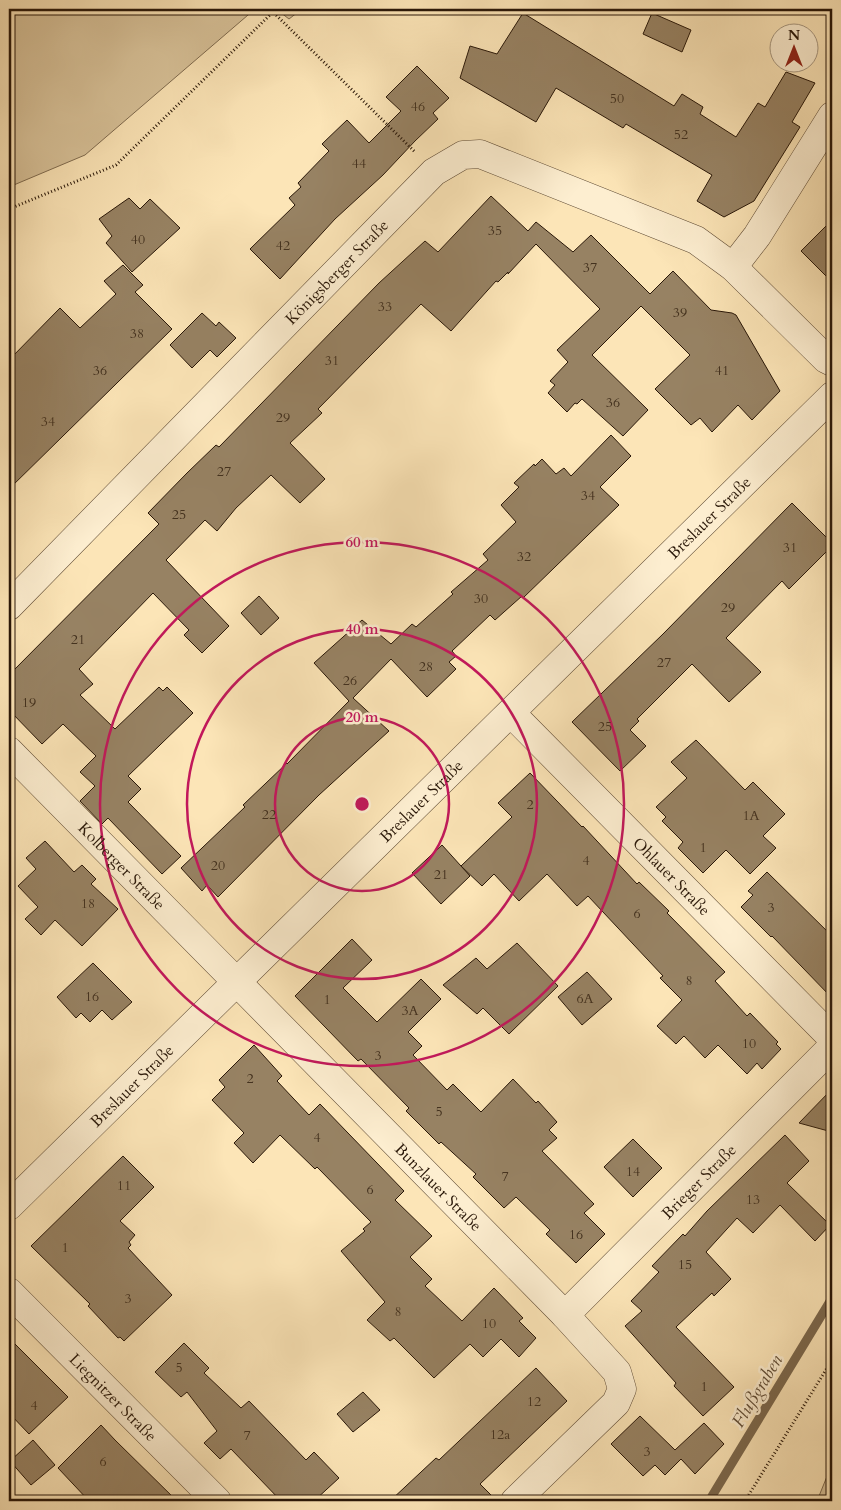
<svg xmlns="http://www.w3.org/2000/svg" width="841" height="1510" font-family="Cardo,serif">
	<style>
		.green { fill: #d8c299; stroke: #806c50 }
		.lines { fill: none; stroke-linecap: round; stroke-linejoin: round }
		.stream { stroke: #7c694e; stroke-width: 9 }
		.building { fill: #978263; stroke: #291708 }
		.street-casing { stroke: #5e4a34; stroke-width: 29 }
		.path { stroke: #291708; stroke-width: 3; stroke-dasharray: 1 2.5; stroke-linecap: butt }
		.street { stroke: #fdeed0; stroke-width: 28 }
		.ring { fill: none; stroke: #c2185b; stroke-width: 2.5 }
		.labels { text-anchor: middle; stroke-width: 5; stroke-linejoin: round; paint-order: stroke }
		.number-label { font-size: 14px; fill: #44321f }
		.street-label { font-size: 16px; fill: #291708; stroke: #fdeed0 }
		.water-label { font-size: 18px; font-style: italic; fill: #614d36; stroke: #fdeed0 }
		.centre { fill: #c2185b; stroke: #fdeed0; stroke-width: 2.5 }
		.ring-label { font-size: 15px; text-anchor: middle; font-weight: bold; fill: #c2185b; stroke: #fdeed0; stroke-width: 5; stroke-linejoin: round; paint-order: stroke }
	</style>
	<rect width="100%" height="100%" fill="#fce5b7"/>
	<filter id="stains"><feTurbulence type="fractalNoise" baseFrequency=".004" numOctaves="4"/><feColorMatrix values="0 0 0 0 .2 0 0 0 0 .09 0 0 0 0 .02 0 0 0 .5 -.17"/></filter>
	<radialGradient id="worn" r=".72"><stop offset=".6" stop-color="#630" stop-opacity="0"/><stop offset="1" stop-color="#630" stop-opacity=".3"/></radialGradient>
	<g class="green">
		<path d="M9,9H255L85,155L9,187Z"/>
		<path d="M276,9H302L289,19Z"/>
		<path d="M832,1464V1501H817Z"/>
	</g>
	<g class="lines">
		<path class="stream" d="M709,1501L832,1298"/>
	</g>
	<g class="building">
		<path d="M523,13L674,106L682,94L703,107L700,114L736,137L758,103L765,107L786,72L815,83L792,122L800,127L754,201L724,217L697,201L712,175L626,124L623,128L556,88L536,122L460,78L470,46L497,54Z"/>
		<path d="M652,13L691,30L682,52L643,34Z"/>
		<path d="M417,66L449,98L433,113L438,119L415,141L383,175L335,219L280,279L250,249L295,205L289,198L301,187L298,183L329,151L322,144L347,120L369,143L401,111L386,97Z"/>
		<path d="M491,196L528,231L536,222L573,252L591,235L650,294L673,271L711,310L732,313L736,315L780,391L752,420L738,405L712,432L700,418L691,425L655,389L690,355L641,306L592,355L648,410L623,436L582,399L577,404L575,403L567,412L548,393L555,385L550,381L568,362L557,350L600,309L536,244L508,274V272L498,282L496,281L451,331L421,304L318,409L322,413L290,443L325,479L300,503L271,475L236,508L217,531L205,520L166,560L229,626L202,653L184,635L189,630L153,593L79,669L93,684L80,695L115,729L159,687L163,691L167,687L193,713L128,776L141,789L128,802L181,856L162,874L108,818L102,824L80,801L95,786L80,772L96,756L63,724L42,744L9,710V675L159,524L148,513L187,473L216,445L219,447L379,283L425,241L438,252Z"/>
		<path d="M129,198L140,209L150,199L180,228L132,272L106,243L112,236L99,219Z"/>
		<path d="M832,220V282L801,251Z"/>
		<path d="M123,265L143,285L135,292L172,329L9,489V360L60,308L80,328L116,294L104,281Z"/>
		<path d="M202,313L216,326L219,322L236,338L217,357L210,350L192,368L170,345Z"/>
		<path d="M611,435L631,456L600,487L619,505L523,598L522,596L495,620L490,615L452,651L456,656L449,662L456,669L427,697L391,659L353,698L389,731L319,795L218,897L207,885L202,891L181,868L245,807L243,805L287,763V764L349,701L314,663L362,620L391,644L412,624L416,627L453,594L451,592L488,560L483,554L516,522L501,505L519,487L514,483L534,464L535,466L542,459L556,474L564,468L571,476Z"/>
		<path d="M792,503L832,543V546L789,589L782,581L726,638L761,672L729,702L692,664L637,719L639,721L630,730L646,746L620,771L572,722L663,634Z"/>
		<path d="M259,596L279,618L261,635L241,613Z"/>
		<path d="M696,740L745,790L753,782L785,814L763,836L776,848L750,874L726,850L703,873L678,848L683,842L662,821L666,817L656,807L687,778L671,762Z"/>
		<path d="M530,773L582,827L583,826L637,884L639,882L669,911L667,913L725,972L715,981L747,1016L750,1013L778,1042L776,1044L781,1049L762,1069L757,1063L747,1074L718,1045L705,1058L684,1036L676,1044L657,1026L682,1000L660,978L663,976L588,896L577,906L547,874L519,901L494,874L482,886L461,866L512,817L498,803Z"/>
		<path d="M45,841L74,872L82,865L96,879L91,884L118,909L82,946L55,920L41,935L25,919L38,907L18,886L36,869L26,858Z"/>
		<path d="M442,845L470,876L441,904L412,873Z"/>
		<path d="M767,872L832,936V998L772,936L771,937L741,907L753,895L748,891Z"/>
		<path d="M352,939L372,960L343,988L377,1022L421,979L441,999L408,1032L422,1046L413,1055L447,1090L453,1084L481,1112L513,1079L536,1103L538,1101L557,1122L549,1130L557,1138L542,1151L594,1204L584,1213L605,1234L576,1263L546,1234L550,1230L516,1197L504,1208L473,1177L476,1174L441,1142L439,1144L406,1111L409,1108L361,1059L358,1061L295,996Z"/>
		<path d="M517,943L558,986L509,1034L483,1008L477,1014L443,985L476,958L487,969Z"/>
		<path d="M93,963L132,1002L112,1020L102,1010L90,1022L81,1013L76,1018L57,997Z"/>
		<path d="M587,972L612,999L582,1025L558,997Z"/>
		<path d="M254,1045L282,1076L277,1081L309,1115L320,1104L404,1191L395,1200L432,1236L410,1257L432,1279L425,1286L462,1321L494,1288L523,1318L519,1321L536,1338L519,1357L501,1339L483,1357L470,1344L434,1378L394,1338L390,1341L367,1320L385,1302L341,1251L365,1231L363,1229L371,1222L317,1167L315,1169L280,1135L253,1163L234,1143L244,1133L212,1100L225,1087L219,1080Z"/>
		<path d="M832,1089V1132L799,1123Z"/>
		<path d="M785,1135L809,1161L787,1183L830,1225L815,1241L780,1205L753,1233L737,1218L706,1252L731,1279L714,1296L712,1293L676,1327L734,1387L703,1416L674,1386L676,1383L625,1326L642,1311L631,1301L659,1272L652,1266L683,1234L685,1236L707,1211Z"/>
		<path d="M633,1139L662,1168L633,1197L604,1167Z"/>
		<path d="M123,1156L154,1187L120,1221L135,1235L129,1242L131,1245L128,1248L172,1295L124,1341L120,1337L118,1338L88,1306L90,1304L31,1246Z"/>
		<path d="M9,1338L68,1397L29,1434L9,1413Z"/>
		<path d="M184,1343L209,1368L204,1373L241,1408L249,1401L306,1460L314,1452L339,1478L314,1501H281L231,1449L220,1459L204,1443L217,1431L187,1392L181,1397L155,1372Z"/>
		<path d="M536,1368L567,1401L480,1484L497,1501H390L436,1458L439,1460Z"/>
		<path d="M363,1392L380,1410L353,1432L337,1414Z"/>
		<path d="M640,1416L675,1450L704,1423L724,1444L695,1474L681,1459L665,1475L655,1465L643,1476L611,1444Z"/>
		<path d="M101,1425L115,1440L177,1501H89L58,1468Z"/>
		<path d="M33,1440L55,1465L31,1485L10,1461Z"/>
	</g>
	<g class="lines">
		<defs>
			<g id="street">
				<path d="M733,267L757,236L832,116"/>
				<path id="s1" d="M9,606L434,172L463,155L480,154L696,240L733,267L826,359L832,362"/>
				<path id="s2" d="M511,713L832,1038"/>
				<path id="s3" d="M9,751L565,1315L617,1372L622,1389L616,1403L515,1501"/>
				<path id="s4" d="M9,1206L832,396"/>
				<path id="s5" d="M9,1292L217,1501"/>
				<path id="s6" d="M565,1315L832,1047"/>
			</g>
		</defs>
		<use href="#street" class="street-casing"/>
		<g class="path">
			<path d="M9,209L116,165L273,12L415,152"/>
			<path d="M745,1501L832,1360"/>
		</g>
		<use href="#street" class="street"/>
	</g>
	<g class="ring">
		<circle cx="362" cy="804" r="87"/>
		<circle cx="362" cy="804" r="175"/>
		<circle cx="362" cy="804" r="262"/>
	</g>
	<g class="labels">
		<g class="number-label">
			<text x="617" y="103">50</text>
			<text x="418" y="111">46</text>
			<text x="681" y="139">52</text>
			<text x="359" y="168">44</text>
			<text x="495" y="235">35</text>
			<text x="138" y="244">40</text>
			<text x="283" y="250">42</text>
			<text x="590" y="272">37</text>
			<text x="385" y="311">33</text>
			<text x="680" y="317">39</text>
			<text x="137" y="338">38</text>
			<text x="332" y="365">31</text>
			<text x="100" y="375">36</text>
			<text x="722" y="375">41</text>
			<text x="613" y="407">36</text>
			<text x="283" y="422">29</text>
			<text x="48" y="426">34</text>
			<text x="224" y="476">27</text>
			<text x="588" y="500">34</text>
			<text x="179" y="519">25</text>
			<text x="790" y="552">31</text>
			<text x="524" y="561">32</text>
			<text x="481" y="603">30</text>
			<text x="728" y="612">29</text>
			<text x="78" y="644">21</text>
			<text x="664" y="667">27</text>
			<text x="426" y="671">28</text>
			<text x="350" y="685">26</text>
			<text x="29" y="707">19</text>
			<text x="605" y="731">25</text>
			<text x="530" y="809">2</text>
			<text x="269" y="819">22</text>
			<text x="751" y="820">1A</text>
			<text x="703" y="852">1</text>
			<text x="586" y="865">4</text>
			<text x="218" y="870">20</text>
			<text x="441" y="879">21</text>
			<text x="88" y="908">18</text>
			<text x="771" y="912">3</text>
			<text x="637" y="918">6</text>
			<text x="689" y="985">8</text>
			<text x="92" y="1001">16</text>
			<text x="585" y="1003">6A</text>
			<text x="327" y="1004">1</text>
			<text x="410" y="1015">3A</text>
			<text x="749" y="1048">10</text>
			<text x="378" y="1060">3</text>
			<text x="250" y="1083">2</text>
			<text x="439" y="1116">5</text>
			<text x="317" y="1142">4</text>
			<text x="633" y="1176">14</text>
			<text x="505" y="1181">7</text>
			<text x="124" y="1190">11</text>
			<text x="370" y="1194">6</text>
			<text x="753" y="1204">13</text>
			<text x="576" y="1239">16</text>
			<text x="65" y="1252">1</text>
			<text x="685" y="1269">15</text>
			<text x="128" y="1303">3</text>
			<text x="398" y="1316">8</text>
			<text x="489" y="1328">10</text>
			<text x="179" y="1372">5</text>
			<text x="704" y="1391">1</text>
			<text x="534" y="1406">12</text>
			<text x="34" y="1410">4</text>
			<text x="500" y="1439">12a</text>
			<text x="247" y="1440">7</text>
			<text x="647" y="1456">3</text>
			<text x="103" y="1466">6</text>
		</g>
		<g class="street-label">
			<text dy="6" stroke="none"><textPath href="#s1" startOffset="468">Königsberger Straße</textPath></text>
			<text dy="6" stroke="none"><textPath href="#s4" startOffset="982">Breslauer Straße</textPath></text>
			<text dy="6" stroke="none"><textPath href="#s4" startOffset="578">Breslauer Straße</textPath></text>
			<text dy="6" stroke="none"><textPath href="#s3" startOffset="161">Kolberger Straße</textPath></text>
			<text dy="6" stroke="none"><textPath href="#s2" startOffset="229">Ohlauer Straße</textPath></text>
			<text dy="6" stroke="none"><textPath href="#s4" startOffset="172">Breslauer Straße</textPath></text>
			<text dy="6" stroke="none"><textPath href="#s6" startOffset="189">Brieger Straße</textPath></text>
			<text dy="6" stroke="none"><textPath href="#s3" startOffset="612">Bunzlauer Straße</textPath></text>
			<text dy="6" stroke="none"><textPath href="#s5" startOffset="148">Liegnitzer Straße</textPath></text>
		</g>
		<g class="water-label">
			<text transform="translate(757 1391) rotate(-59)" y="6">Flußgraben</text>
		</g>
	</g>
	<circle cx="362" cy="804" r="8" class="centre"/>
	<g class="ring-label">
		<text x="362" y="547">60 m</text>
		<text x="362" y="634">40 m</text>
		<text x="362" y="722">20 m</text>
	</g>
	<rect width="841" height="1510" fill="none" stroke="#fce5b7" stroke-width="30"/>
	<rect x="10" y="10" width="821" height="1490" fill="none" stroke="#291708" stroke-width="2.5"/>
	<rect x="15" y="15" width="811" height="1480" fill="none" stroke="#291708"/>
	<g transform="translate(794 48)"><circle r="24" fill="#fdeed0" stroke="#a89880"/>
	<path d="M0-4L9 19L0 12L-9 19Z" fill="#8f2418"/>
	<text y="-8" font-size="14" font-weight="bold" text-anchor="middle" fill="#291708">N</text>
	</g>
	<rect width="100%" height="100%" filter="url(#stains)"/>
	<rect width="100%" height="100%" fill="url(#worn)"/>
</svg>
